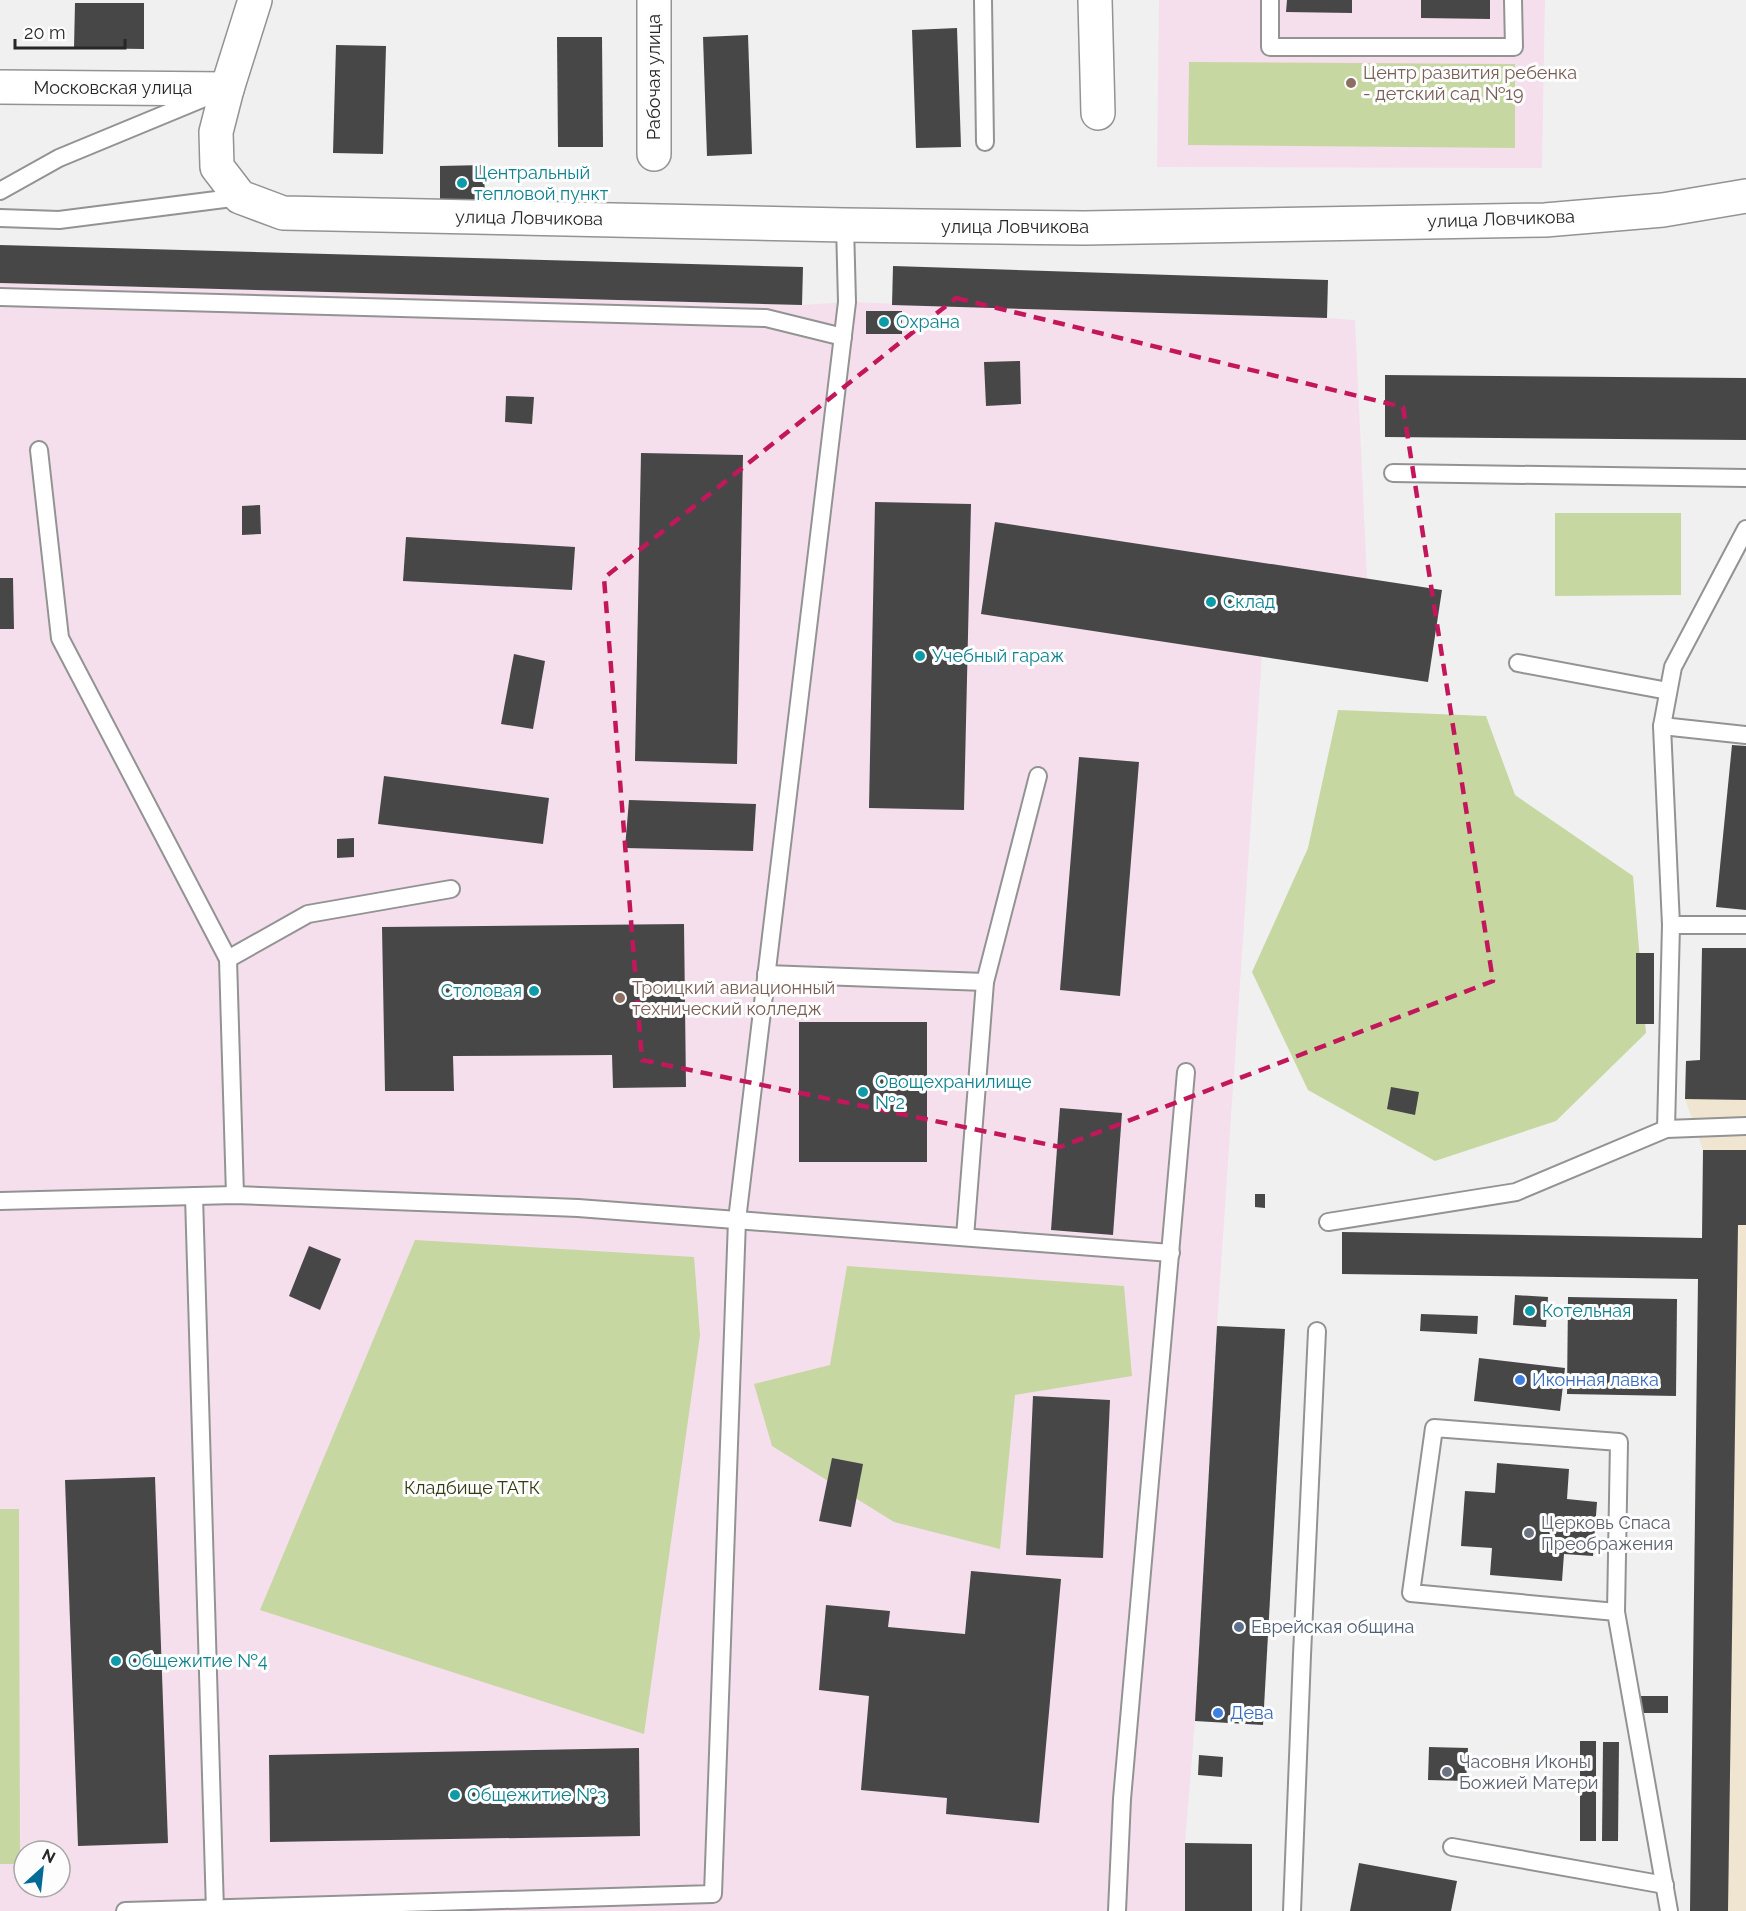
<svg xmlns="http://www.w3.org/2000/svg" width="1746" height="1911" font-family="Raleway,sans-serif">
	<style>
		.industrial { fill: #f0e5d0 }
		.education { fill: #f5dfec; fill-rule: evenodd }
		.green { fill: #c6d7a1 }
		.building { fill: #484748 }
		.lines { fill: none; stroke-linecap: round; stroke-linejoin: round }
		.lane-casing { stroke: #939394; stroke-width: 20 }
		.street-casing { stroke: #939394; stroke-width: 36 }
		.lane { stroke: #fff; stroke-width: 16 }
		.street { stroke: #fff; stroke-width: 33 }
		.marked { fill: none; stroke: #c2185b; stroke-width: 4.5; stroke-dasharray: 12 8; stroke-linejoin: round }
		.education-dot { fill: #8d6e63; stroke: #fdfdfe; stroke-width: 2 }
		.culture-dot { fill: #0f9aa8; stroke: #fdfdfe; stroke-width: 2 }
		.shop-dot { fill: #3f7fe0; stroke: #fdfdfe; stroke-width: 2 }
		.worship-dot { fill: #6b7280; stroke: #fdfdfe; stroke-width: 2 }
		.service-dot { fill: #5c6f8a; stroke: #fdfdfe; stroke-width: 2 }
		.labels { text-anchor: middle; stroke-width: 6; stroke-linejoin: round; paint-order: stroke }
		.education-label { font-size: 18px; fill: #785e54; stroke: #fdfdfe; text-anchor: start }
		.street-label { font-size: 18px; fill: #272727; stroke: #fdfdfe }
		.culture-label { font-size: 18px; fill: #0d838f; stroke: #fdfdfe; text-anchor: start }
		.shop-label { font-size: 18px; fill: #366cbe; stroke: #fdfdfe; text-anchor: start }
		.park-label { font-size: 18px; fill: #303b10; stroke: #fdfdfe }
		.worship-label { font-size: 18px; fill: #5b616d; stroke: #fdfdfe; text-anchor: start }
		.service-label { font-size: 18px; fill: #4e5e75; stroke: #fdfdfe; text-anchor: start }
	</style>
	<rect width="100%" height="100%" fill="#f0f0f1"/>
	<path class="industrial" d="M1702,948H1746V1911H1690L1698,1279L1342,1274V1232L1702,1238L1703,1150L1685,1099L1686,1061L1700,1060Z"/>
	<g class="education">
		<path d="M1159,0H1545L1542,168L1157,167Z"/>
		<path d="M0,283L802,305L847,302L1327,318L1355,320L1367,579L1262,656L1217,1326L1195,1721L1185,1843V1911H0ZM24,1851H60V1887H24Z"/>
	</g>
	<g class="green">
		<path d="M1189,62L1515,64V148L1188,145Z"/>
		<path d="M1555,513H1681V595L1555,596Z"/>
		<path d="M1338,710L1486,716L1515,795L1633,876L1646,1033L1556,1121L1435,1161L1308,1090L1252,972L1308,848Z"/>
		<path d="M415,1240L694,1257L700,1335L644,1734L260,1610Z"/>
		<path d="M847,1266L1124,1286L1132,1376L1015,1395L1000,1549L894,1522L772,1446L754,1384L830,1365Z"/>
		<path d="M0,1509H19L20,1864H0Z"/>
	</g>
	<g class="building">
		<path d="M1287,0H1352V13L1286,12Z"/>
		<path d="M1421,0H1490V19L1421,18Z"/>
		<path d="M75,3H144V49L74,48Z"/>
		<path d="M957,28L961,147L916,148L912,30Z"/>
		<path d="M748,35L752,154L707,156L703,37Z"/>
		<path d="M557,37H602L603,147H558Z"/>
		<path d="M336,45L386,46L383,154L333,153Z"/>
		<path d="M484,165L485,201H440V166Z"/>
		<path d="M0,245L803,267L802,305L0,283Z"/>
		<path d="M893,266L1328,280L1327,318L892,305Z"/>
		<rect x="866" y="311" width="36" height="23"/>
		<path d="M1020,361L1021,404L986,406L984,362Z"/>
		<path d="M1385,375L1746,378V440L1385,437Z"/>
		<path d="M506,396L534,397L532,424L505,422Z"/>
		<path d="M641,453L743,455L737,764L635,761Z"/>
		<path d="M875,502L971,504L964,810L869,808Z"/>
		<path d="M260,505L261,534L242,535V506Z"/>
		<path d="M995,522L1442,590L1428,682L981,614Z"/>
		<path d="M406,537L575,547L572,590L403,581Z"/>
		<path d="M0,578H13L14,629H0Z"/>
		<path d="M514,654L545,661L533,729L501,724Z"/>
		<path d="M1732,745L1746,746V910L1716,907Z"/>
		<path d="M1079,757L1139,762L1120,996L1060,990Z"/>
		<path d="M384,776L549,798L543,844L378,824Z"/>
		<path d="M629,800L756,804L753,851L625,848Z"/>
		<path d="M354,838V857L337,858V839Z"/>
		<path d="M684,924L686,1087L613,1088L612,1055L453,1056L454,1091H385L382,927Z"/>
		<path d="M1702,948H1746V1100L1685,1099L1686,1061L1700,1060Z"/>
		<rect x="1636" y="953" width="18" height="71"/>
		<rect x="799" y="1022" width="128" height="140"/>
		<path d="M1391,1087L1419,1092L1415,1115L1387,1109Z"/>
		<path d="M1060,1108L1122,1113L1113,1235L1051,1230Z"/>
		<path d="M1703,1150H1746V1225H1738L1728,1911H1690L1698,1279L1342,1274V1232L1702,1238Z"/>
		<path d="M1255,1194H1265V1208L1255,1207Z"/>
		<path d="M309,1246L341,1259L320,1310L289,1296Z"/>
		<path d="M1515,1295L1548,1297L1546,1327L1513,1325Z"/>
		<path d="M1568,1297L1677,1299L1676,1396L1567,1394Z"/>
		<path d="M1421,1314L1478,1316L1477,1334L1420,1331Z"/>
		<path d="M1217,1326L1285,1329L1263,1725L1195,1721Z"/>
		<path d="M1479,1358L1565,1368L1560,1411L1474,1401Z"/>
		<path d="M1033,1396L1110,1400L1103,1558L1026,1555Z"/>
		<path d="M832,1458L863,1464L851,1527L819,1521Z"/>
		<path d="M1497,1463L1569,1469L1567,1499L1597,1502L1593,1556L1564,1554L1562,1581L1490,1575L1492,1548L1461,1546L1465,1491L1495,1493Z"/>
		<path d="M155,1477L168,1843L78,1846L65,1480Z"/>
		<path d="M971,1571L1061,1579L1039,1823L946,1814L947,1798L861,1790L869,1696L819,1690L826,1605L890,1611L888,1627L965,1634Z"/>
		<rect x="1640" y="1696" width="28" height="17"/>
		<rect x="1580" y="1741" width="16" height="100"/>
		<path d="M1603,1742H1619L1618,1841H1602Z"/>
		<path d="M1429,1747L1468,1748L1466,1781L1428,1780Z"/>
		<path d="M639,1748L640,1836L270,1842L269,1755Z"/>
		<path d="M1199,1755L1223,1757L1222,1777L1198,1775Z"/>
		<path d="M1185,1843L1252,1844V1911H1185Z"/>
		<path d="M1359,1863L1457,1881L1451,1911H1350Z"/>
	</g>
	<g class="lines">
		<defs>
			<g id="lane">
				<path d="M983,0L985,142"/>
				<path d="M1270,0V47H1514L1513,0"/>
				<path d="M0,191L59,158L209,96"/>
				<path d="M0,218L59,220L240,197"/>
				<path d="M0,297L766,318L843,337"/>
				<path d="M39,450L60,638L228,959L235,1195"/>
				<path d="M1393,473L1746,478"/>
				<path d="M1518,663L1668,691"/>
				<path d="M1662,726L1746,735"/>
				<path d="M1671,925L1662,726L1673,667L1746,529"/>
				<path d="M228,959L308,914L451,889"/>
				<path d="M766,974L985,982L1038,776"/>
				<path d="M1666,1129L1671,925H1746"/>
				<path d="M194,1196L215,1911"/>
				<path d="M0,1201L235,1195L578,1208L1171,1253"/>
				<path d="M1328,1222L1516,1192L1666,1129L1746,1126"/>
				<path d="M965,1237L985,982"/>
				<path d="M1616,1612L1619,1442L1434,1428L1411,1593L1616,1612L1669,1911"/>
				<path d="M1452,1847L1665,1885"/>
				<path d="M125,1911L713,1894L737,1220L847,302L845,225"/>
				<path d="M1117,1911L1122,1799L1186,1072"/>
				<path d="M1292,1911L1302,1655L1317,1331"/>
			</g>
			<g id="street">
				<path d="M255,0L227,89L216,132L217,167L240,197L283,213L845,225L1084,228L1545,220L1663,210L1746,196"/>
				<path d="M1095,0L1098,113"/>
				<path d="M0,87L227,89"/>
				<path d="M654,154V0"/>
			</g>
		</defs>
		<use href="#lane" class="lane-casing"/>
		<use href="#street" class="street-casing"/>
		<use href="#lane" class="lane"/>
		<use href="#street" class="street"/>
	</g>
	<path class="marked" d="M956,298L1403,407L1493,981L1060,1147L642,1060L604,578Z"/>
	<g class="education-dot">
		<circle cx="1351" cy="83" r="6"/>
		<circle cx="620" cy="998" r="6"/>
	</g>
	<g class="culture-dot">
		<circle cx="462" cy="183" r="6"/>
		<circle cx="884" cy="322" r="6"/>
		<circle cx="1211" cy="602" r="6"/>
		<circle cx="920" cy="656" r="6"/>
		<circle cx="534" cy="991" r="6"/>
		<circle cx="863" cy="1092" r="6"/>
		<circle cx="1530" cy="1311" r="6"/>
		<circle cx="116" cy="1661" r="6"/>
		<circle cx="455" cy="1795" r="6"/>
	</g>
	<g class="shop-dot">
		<circle cx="1520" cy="1380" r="6"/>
		<circle cx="1218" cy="1713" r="6"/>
	</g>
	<g class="worship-dot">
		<circle cx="1529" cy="1533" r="6"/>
		<circle cx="1447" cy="1772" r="6"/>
	</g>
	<circle class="service-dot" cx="1239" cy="1627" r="6"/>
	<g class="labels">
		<g class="education-label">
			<text x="1363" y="79">Центр развития ребенка<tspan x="1363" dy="21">- детский сад №19</tspan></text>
			<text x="632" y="994">Троицкий авиационный<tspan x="632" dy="21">технический колледж</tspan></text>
		</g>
		<g class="street-label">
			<text transform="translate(654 77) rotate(-90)" y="6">Рабочая улица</text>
			<text x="113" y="94">Московская улица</text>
			<text transform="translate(529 218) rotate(1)" y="6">улица Ловчикова</text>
			<text transform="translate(1501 219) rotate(-2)" y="6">улица Ловчикова</text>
			<text x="1015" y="233">улица Ловчикова</text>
		</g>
		<g class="culture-label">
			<text x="474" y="179">Центральный<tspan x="474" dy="21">тепловой пункт</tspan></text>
			<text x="896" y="328">Охрана</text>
			<text x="1223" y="608">Склад</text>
			<text x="932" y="662">Учебный гараж</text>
			<text x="522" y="997" text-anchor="end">Столовая</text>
			<text x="875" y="1088">Овощехранилище<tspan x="875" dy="21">№2</tspan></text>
			<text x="1542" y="1317">Котельная</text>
			<text x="128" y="1667">Общежитие №4</text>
			<text x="467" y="1801">Общежитие №3</text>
		</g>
		<g class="shop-label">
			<text x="1532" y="1386">Иконная лавка</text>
			<text x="1230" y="1719">Дева</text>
		</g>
		<g class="park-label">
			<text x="472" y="1494">Кладбище ТАТК</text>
		</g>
		<g class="worship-label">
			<text x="1541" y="1529">Церковь Спаса<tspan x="1541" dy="21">Преображения</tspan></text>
			<text x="1459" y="1768">Часовня Иконы<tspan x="1459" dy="21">Божией Матери</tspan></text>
		</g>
		<g class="service-label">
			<text x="1251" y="1633">Еврейская община</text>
		</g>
	</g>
	<g transform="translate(42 1869) rotate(27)"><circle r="28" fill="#fdfdfe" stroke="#a7a7a8" stroke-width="1.5"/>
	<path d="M0-4.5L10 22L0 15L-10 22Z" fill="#026a97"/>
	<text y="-9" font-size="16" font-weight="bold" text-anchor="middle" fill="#272727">N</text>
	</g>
	<path d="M15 39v9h110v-9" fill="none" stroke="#272727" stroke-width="3"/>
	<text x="24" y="39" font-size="18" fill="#272727" stroke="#fdfdfe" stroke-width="4.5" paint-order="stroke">20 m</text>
</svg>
